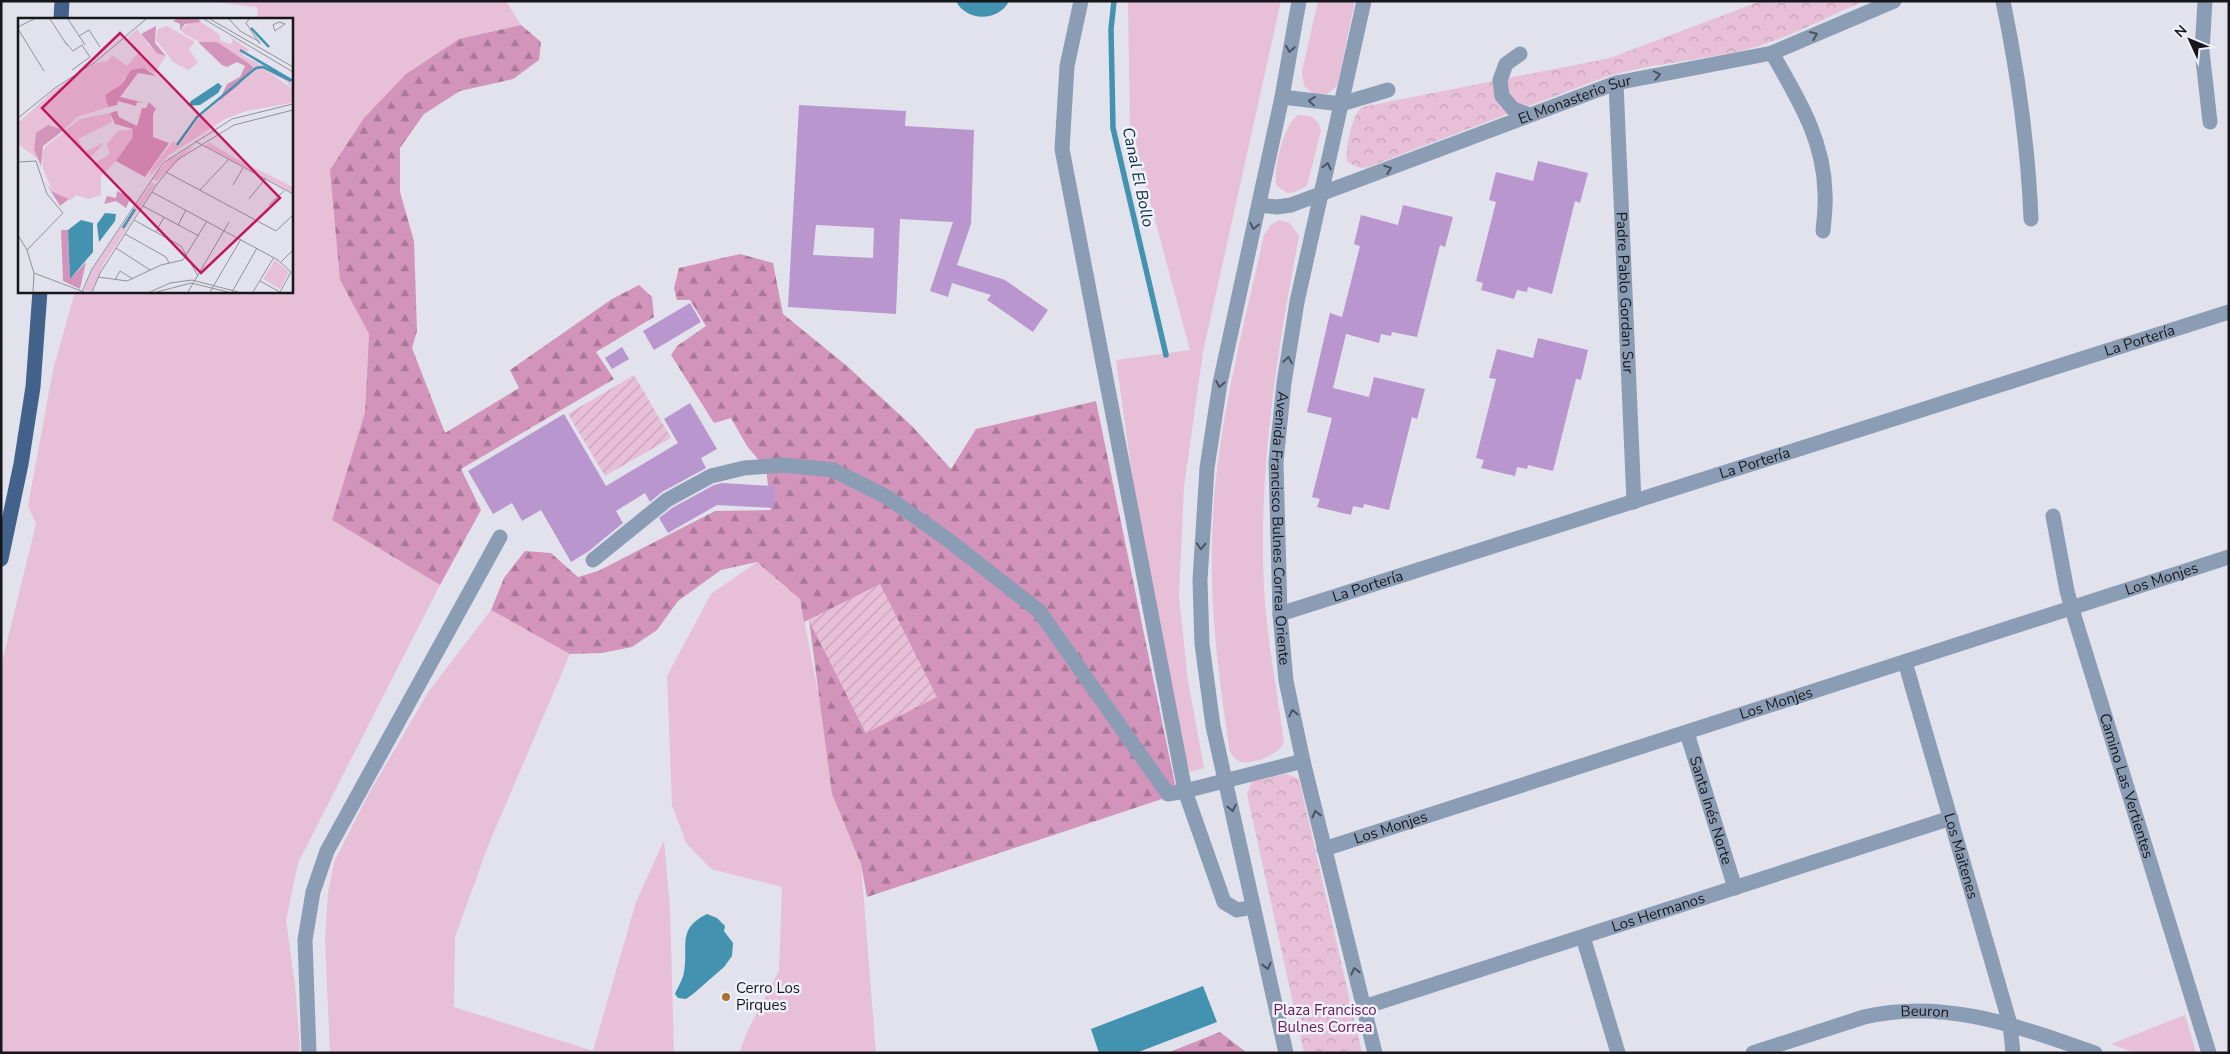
<svg xmlns="http://www.w3.org/2000/svg" width="2230" height="1054" font-family="'Nunito Sans',sans-serif">
	<style>
		.grass { fill: #e7bfd7 }
		.forest { fill: url(#forest-firs) }
		.park { fill: url(#park-crowns) }
		.garden { fill: url(#garden-furrows) }
		.water { fill: #4292b0 }
		.lines { fill: none; stroke-linecap: round; stroke-linejoin: round }
		.stream { stroke: #4292b0; stroke-width: 5.5 }
		.building { fill: #ba96ce; fill-rule: evenodd }
		.minor { stroke: #8b9db5; stroke-width: 15 }
		.major { stroke: #42628b; stroke-width: 15 }
		.oneway { stroke: #4b5360 }
		.poi-dot { fill: #a9732e; stroke: #eff0fa; stroke-width: 2 }
		.labels { text-anchor: middle; stroke-width: 5; stroke-linejoin: round; paint-order: stroke }
		.street-label { font-size: 15px; fill: #17171b; stroke: #eff0fa }
		.poi-label { font-size: 15px; fill: #17171b; stroke: #eff0fa; text-anchor: start }
		.park-label { font-size: 15px; fill: #661d50; stroke: #eff0fa }
		.water-label { font-size: 16px; font-style: italic; fill: #072e3b; stroke: #eff0fa }
		.inset-river { fill: none; stroke: #4292b0; stroke-width: 2.5 }
		.inset-road { fill: none; stroke: #919199; stroke-width: 1 }
		.view { fill: #c2185b; fill-opacity: 0.15; stroke: #c2185b; stroke-width: 2.5 }
		.inset-edge { fill: none; stroke: #17171b; stroke-width: 2.5 }
	</style>
	<defs>
		<pattern id="forest-firs" width="22" height="20" patternUnits="userSpaceOnUse" patternTransform="scale(1.25)"><rect width="22" height="20" fill="#d394bb"/><path d="M5 1l3.5 6h-7zM16 11l3.5 6h-7z" fill="#aa7897"/></pattern>
		<pattern id="park-crowns" width="20" height="18" patternUnits="userSpaceOnUse" patternTransform="scale(1.25)"><rect width="20" height="18" fill="#e7bfd7"/><path d="M2 6a3 3 0 1 1 6 0M12 15a3 3 0 1 1 6 0" fill="none" stroke="#c5a3b8"/></pattern>
		<pattern id="garden-furrows" width="10" height="10" patternUnits="userSpaceOnUse" patternTransform="scale(1.25)"><rect width="10" height="10" fill="#e7bfd7"/><path d="M-1 1l2-2M0 10L10 0M9 11l2-2" fill="none" stroke="#c5a3b8"/></pattern>
	</defs>
	<rect width="100%" height="100%" fill="#e2e2ed"/>
	<g class="grass">
		<path d="M207,1H506L521,25L459,39L406,74L340,280L369,334L365,412L332,520L440,585L298,863L286,920L295,985L300,1049L294,1053H1V666L36,524L28,506L53,370L75,292L291,291V19H258L257,7Z"/>
		<path d="M1128,1H1281L1203,352L1184,487L1179,597L1188,681L1204,768L1190,772L1162,688L1116,360L1190,350L1130,127Z"/>
		<path d="M1318,1H1355L1337,86L1327,94L1315,95L1304,86L1302,71Z"/>
		<path d="M1298,115C1311,115 1318,118 1321,131L1307,186L1295,192L1287,193L1276,185C1274,166 1283,126 1298,115Z"/>
		<path d="M1279,220L1290,223L1299,236C1277,352 1258,470 1264,588C1267,639 1277,691 1284,742C1280,754 1254,764 1242,762C1236,761 1233,756 1230,752C1219,681 1210,612 1212,541C1214,437 1242,335 1264,235L1271,225Z"/>
		<path d="M757,562L800,599L821,707L832,794L861,864L876,1053H739L749,1028L779,971L782,887L711,869L686,843L672,805L667,676L711,594Z"/>
		<path d="M491,610L570,654L488,846L455,937L454,1007L593,1051L636,902L664,840L670,908L674,1053H330L325,940L328,893L334,862L368,795L429,691Z"/>
		<path d="M2185,1015L2196,1053H2136L2111,1044Z"/>
	</g>
	<g class="forest">
		<path d="M521,25L541,42L539,60L513,79L460,91L424,114L400,148V192L414,241L417,331L412,348L445,433L519,388L510,370L612,299L639,285L652,297L654,317L596,352L614,379L461,469L481,510L440,585L332,520L365,412L369,334L340,280L330,170L364,118L406,74L459,39Z"/>
		<path d="M740,254L773,263L783,314L847,366L912,426L951,469L976,429L1096,401L1177,794L867,897L861,864L832,794L809,620L866,733L880,585L804,622L800,599L757,562L721,570L678,601L657,630L632,647L602,653L570,654L491,610L504,578L525,551L551,553L578,577L598,571L715,511L771,510L766,469L747,446L731,418L714,423L671,355L677,346L706,326L690,300H677L674,288L679,268Z"/>
		<path d="M1220,1032L1247,1053H1167Z"/>
	</g>
	<g class="park">
		<path d="M1761,1H1864C1822,19 1780,43 1736,52C1693,61 1650,64 1608,76L1368,167L1360,168L1347,162C1345,150 1352,114 1362,107L1610,58Z"/>
		<path d="M1287,774L1299,779L1362,1053H1304L1247,794L1252,781Z"/>
	</g>
	<g class="garden">
		<path d="M634,375L671,438L605,476L568,414Z"/>
		<path d="M880,584L937,697L866,733L809,620Z"/>
	</g>
	<g class="water">
		<path d="M956,1H1009C999,22 966,22 956,1Z"/>
		<path d="M707,914L717,918L725,926L724,931L733,943L732,956L724,967L693,994L686,999L678,998L675,994C678,987 683,979 684,972C689,946 676,929 707,914Z"/>
		<path d="M1203,986L1217,1022L1136,1053H1099L1091,1029Z"/>
	</g>
	<g class="lines">
		<path class="stream" d="M1114,1L1111,29L1113,128L1166,355"/>
	</g>
	<g class="building">
		<path d="M799,105L906,111L905,126L974,130L971,224L957,265L1005,280L1048,310L1033,332L987,300L991,295L952,283L948,297L930,291L953,222L900,219L896,314L788,307ZM816,225L874,228L873,258L813,255Z"/>
		<path d="M1538,161L1588,173L1580,203L1575,201L1552,294L1528,287L1527,292L1517,290L1514,299L1481,290L1483,283L1476,281L1496,202L1489,200L1496,172L1533,181Z"/>
		<path d="M1403,205L1453,217L1445,247L1440,245L1417,337L1392,332L1391,336L1381,334L1379,343L1346,334L1333,388L1369,397L1374,377L1425,389L1417,419L1412,417L1389,510L1364,504L1363,508L1353,506L1351,515L1317,507L1320,499L1312,497L1332,418L1307,412L1330,313L1342,317L1360,246L1354,244L1361,215L1398,225Z"/>
		<path d="M690,303L701,322L654,350L643,331Z"/>
		<path d="M1538,338L1588,350L1581,380L1576,379L1553,471L1528,465L1527,469L1517,467L1515,476L1481,468L1484,460L1476,458L1496,379L1489,378L1497,349L1533,358Z"/>
		<path d="M622,347L629,359L612,369L605,358Z"/>
		<path d="M690,403L717,449L701,458L706,468L662,492L650,502L645,493L616,511L623,523L589,551L571,562L541,510L522,521L512,503L493,514L468,471L564,414L606,486L678,443L664,419Z"/>
		<path d="M722,483L775,486L774,508L717,505L668,533L659,518L672,508L714,485Z"/>
	</g>
	<g class="lines">
		<g class="minor">
			<path d="M1081,1L1067,66L1062,149L1185,791L1303,761"/>
			<path id="s1" d="M1364,1L1297,302L1284,383L1276,462L1280,614L1286,681L1303,761L1375,1053"/>
			<path d="M2003,1C2018,73 2028,146 2031,219"/>
			<path d="M2205,1L2202,51L2210,122"/>
			<path d="M1772,53C1797,97 1824,139 1825,193C1826,205 1824,219 1823,231"/>
			<path d="M1520,54L1506,64L1500,80L1502,96L1513,109L1529,115"/>
			<path id="s2" d="M1616,83L1634,502"/>
			<path d="M1282,97L1341,104L1388,90"/>
			<path id="s3" d="M1259,205L1277,207L1291,205L1616,83L1772,53L1894,1"/>
			<path id="s4" d="M2053,516L2067,591L2075,619L2209,1053"/>
			<path d="M593,560L667,500L711,476L744,468L783,465L833,470L887,497L947,539L1039,611L1168,794L1185,791L1224,902L1237,910L1253,907"/>
			<path id="s5" d="M1280,614L2229,312"/>
			<path id="s6" d="M1905,662L2010,1024L2013,1053"/>
			<path id="s7" d="M1687,733L1735,888"/>
			<path id="s8" d="M1324,849L2229,557"/>
			<path d="M1583,937L1618,1053"/>
			<path id="s9" d="M1364,1007L1951,818"/>
			<path d="M309,1053L305,940L313,892L327,851L500,537"/>
			<path d="M1286,1053L1213,726L1202,644L1200,580L1207,468L1220,383L1282,97L1299,1"/>
			<path id="s10" d="M1753,1053L1864,1017C1946,998 2019,1027 2095,1053"/>
		</g>
		<g class="major">
			<path d="M61,19L62,1"/>
			<path d="M1,559L21,464L33,387L40,291"/>
		</g>
	</g>
	<defs><path id="oneway-chevron" d="M-2-3.5L2.5 0L-2 3.5" fill="none" stroke-width="1.6" stroke-linecap="round" stroke-linejoin="round" transform="scale(1.25)"/></defs>
	<g class="oneway">
		<use href="#oneway-chevron" transform="translate(1814 35) rotate(-23)"/>
		<use href="#oneway-chevron" transform="translate(1290 49) rotate(99)"/>
		<use href="#oneway-chevron" transform="translate(1657 75) rotate(-11)"/>
		<use href="#oneway-chevron" transform="translate(1312 101) rotate(-174)"/>
		<use href="#oneway-chevron" transform="translate(1327 166) rotate(-77)"/>
		<use href="#oneway-chevron" transform="translate(1388 169) rotate(-21)"/>
		<use href="#oneway-chevron" transform="translate(1254 226) rotate(102)"/>
		<use href="#oneway-chevron" transform="translate(1288 360) rotate(-81)"/>
		<use href="#oneway-chevron" transform="translate(1220 384) rotate(100)"/>
		<use href="#oneway-chevron" transform="translate(1201 546) rotate(93)"/>
		<use href="#oneway-chevron" transform="translate(1293 713) rotate(-102)"/>
		<use href="#oneway-chevron" transform="translate(1232 808) rotate(78)"/>
		<use href="#oneway-chevron" transform="translate(1316 814) rotate(-104)"/>
		<use href="#oneway-chevron" transform="translate(1267 966) rotate(77)"/>
		<use href="#oneway-chevron" transform="translate(1355 971) rotate(-104)"/>
	</g>
	<circle class="poi-dot" cx="726" cy="997" r="5"/>
	<g class="labels">
		<g class="street-label">
			<text dy="5" stroke="none"><textPath href="#s3" startOffset="335">El Monasterio Sur</textPath></text>
			<text dy="5" stroke="none"><textPath href="#s2" startOffset="210">Padre Pablo Gordan Sur</textPath></text>
			<text dy="5" stroke="none"><textPath href="#s5" startOffset="902">La Portería</textPath></text>
			<text dy="5" stroke="none"><textPath href="#s5" startOffset="498">La Portería</textPath></text>
			<text dy="5" stroke="none"><textPath href="#s1" startOffset="536">Avenida Francisco Bulnes Correa Oriente</textPath></text>
			<text dy="5" stroke="none"><textPath href="#s8" startOffset="880">Los Monjes</textPath></text>
			<text dy="5" stroke="none"><textPath href="#s5" startOffset="92">La Portería</textPath></text>
			<text dy="5" stroke="none"><textPath href="#s8" startOffset="475">Los Monjes</textPath></text>
			<text dy="5" stroke="none"><textPath href="#s4" startOffset="280">Camino Las Vertientes</textPath></text>
			<text dy="5" stroke="none"><textPath href="#s7" startOffset="81">Santa Inés Norte</textPath></text>
			<text dy="5" stroke="none"><textPath href="#s8" startOffset="70">Los Monjes</textPath></text>
			<text dy="5" stroke="none"><textPath href="#s6" startOffset="202">Los Maitenes</textPath></text>
			<text dy="5" stroke="none"><textPath href="#s9" startOffset="309">Los Hermanos</textPath></text>
			<text dy="5" stroke="none"><textPath href="#s10" startOffset="178">Beuron</textPath></text>
		</g>
		<g class="poi-label">
			<text x="736" y="993">Cerro Los<tspan x="736" dy="17">Pirques</tspan></text>
		</g>
		<g class="park-label">
			<text x="1325" y="1015">Plaza Francisco<tspan x="1325" dy="17">Bulnes Correa</tspan></text>
		</g>
		<g class="water-label">
			<text transform="translate(1139 177) rotate(78)" y="6">Canal El Bollo</text>
		</g>
	</g>
	<g transform="translate(18 18)">
		<rect width="275" height="275" fill="#e2e2ed"/>
		<path d="M173,4H183L201,16L203,23L212,26L215,23L211,18L231,32L229,34L222,32L226,38L271,61L275,71L268,63L246,52L268,86L228,93L207,101L151,137L131,159L134,150L155,123L161,128L181,100L240,50L221,41L199,24L186,26L168,17L162,12ZM149,8L177,24L171,31L180,45L170,52L155,44L138,22L140,11ZM119,11L131,28L148,38L137,55L126,50L106,60L104,66L87,77L90,89L59,99L46,112L30,108L18,115L16,132L20,141L0,126V105L35,73L78,45L90,43L94,37L109,48L120,35L109,20ZM92,95L94,104L60,121L67,134L87,124L71,141L75,146L92,136L89,126L100,113L115,111V117L100,141L83,158V177L71,181L58,177L53,182L35,174L25,151L24,135L28,128L62,101ZM178,126L139,163L134,161L149,143Z" fill="#e7bfd7"/>
		<path d="M159,1H180L183,4L167,6L162,12V6L155,3ZM138,8L137,25L148,38L139,35L123,16ZM180,24H199L236,49L221,67L201,83L209,66L222,59L227,48L219,44L209,49L204,47ZM126,50L138,58L120,55L102,79L127,85L119,84L118,88L100,83L99,87L90,89L87,77L104,66L113,52ZM131,84L138,91L135,96V119L151,125L127,159L98,143L114,120L115,111L97,106L92,95L99,93L101,99L119,108L124,90H128ZM30,107L46,112L25,128L23,148L16,132L18,115ZM28,165L35,174L51,181L42,188ZM99,173L113,179L108,190L98,183L86,186L89,178L98,180ZM43,212H50L52,261L68,244L62,271L45,263Z" fill="#d394bb"/>
		<path d="M245,51L275,71V84L268,86ZM191,124L213,138L275,169V175L187,128ZM134,164L137,167L85,247L73,274L66,272L75,250ZM257,242L271,254L262,271L245,261Z" fill="#e7bfd7"/>
		<path d="M200,65L204,68L200,75L182,87L170,88L173,83ZM87,195L98,196L97,203L81,224L79,206ZM63,202L75,205V234L52,261L50,212Z" fill="#4292b0"/>
		<path class="inset-river" d="M233,10L251,29M222,32L275,63M159,127L179,99L238,50L245,49L273,63M105,210L117,191"/>
		<path class="inset-road" d="M32,1L47,24M50,1L67,27M186,1L275,54M192,1L275,49M211,1L222,13L242,24M231,1L228,5L242,26M261,4L267,6L257,13L255,7ZM0,9L16,1M0,11L26,53M61,18L71,12L82,29M49,27L47,24L55,33L64,27L72,39L54,52M0,100L37,70L76,45L128,1M177,123L275,176M0,144L18,143L29,176L45,195L9,232M148,154L258,213L275,197M215,167L225,150M182,172L211,141M134,174L260,242L273,254L262,274M231,181L248,160M251,187L266,173M125,188L181,218M116,202L163,228L180,258M160,207L168,192M138,214L146,199M107,216L148,239L151,245M0,217L9,232L16,255L15,274M98,230L132,252M263,244L275,232M16,255L66,274M80,259L109,263L143,247L165,242L189,203M97,262L102,253L115,261M242,263L262,274M64,274L74,251L145,145L214,101L275,86M74,274L82,255L139,166L159,142L216,107L275,92M132,274L152,265L174,262L220,274M139,274L173,265L210,274M170,274L211,204M192,274L223,221M214,274L239,230M235,274L256,239"/>
		<path class="view" d="M102,15L262,180L183,255L24,90Z"/>
		<rect width="275" height="275" class="inset-edge"/>
	</g>
	<rect width="2230" height="1054" fill="none" stroke="#17171b" stroke-width="5"/>
	<g transform="translate(2190 40) rotate(314)" stroke="#eff0fa" stroke-width="4" paint-order="stroke">
	<path d="M0-4L9 19L0 12L-9 19Z" fill="#17171b"/>
	<text y="-8" font-size="14" font-weight="bold" text-anchor="middle" fill="#17171b">N</text>
	</g>
</svg>
